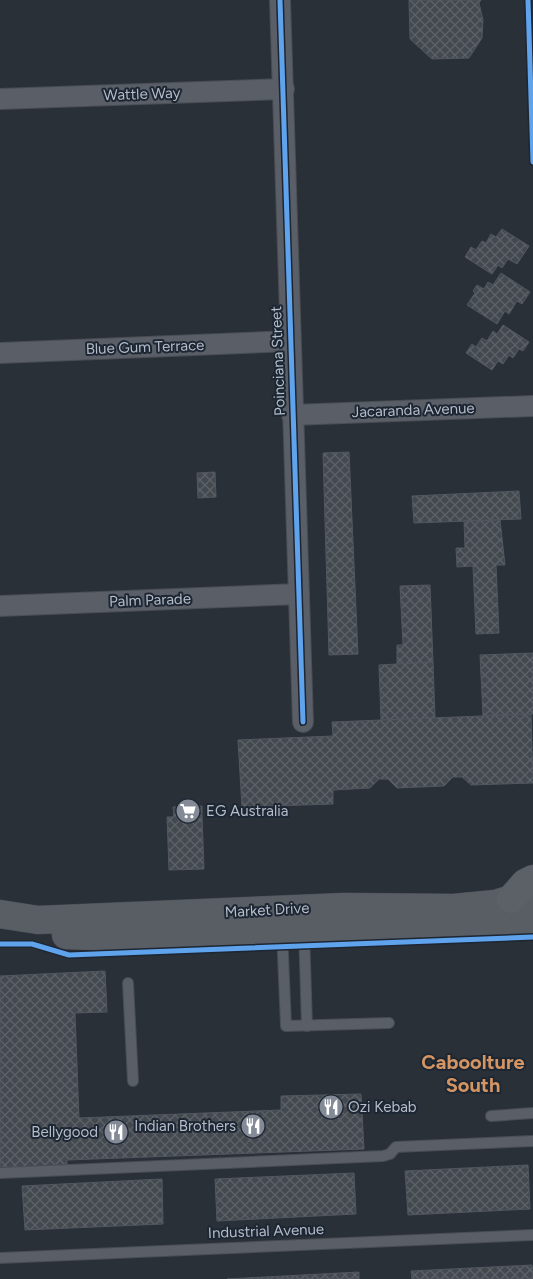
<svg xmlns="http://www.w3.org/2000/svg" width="533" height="1279" font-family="Figtree,sans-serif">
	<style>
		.building { fill: url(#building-cross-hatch); stroke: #52575f }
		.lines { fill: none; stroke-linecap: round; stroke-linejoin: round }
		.lane-casing { stroke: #484c53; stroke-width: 12 }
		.street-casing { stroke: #484c53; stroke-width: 22 }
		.secondary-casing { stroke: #484c53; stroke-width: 29 }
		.primary-casing { stroke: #484c55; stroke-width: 29 }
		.lane { stroke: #5a5e66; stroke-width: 10 }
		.street { stroke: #5a5e66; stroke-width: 20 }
		.secondary { stroke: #595d64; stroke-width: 28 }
		.primary { stroke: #5c6168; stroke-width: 28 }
		.cycleway-casing { stroke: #1d2633; stroke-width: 8 }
		.cycleway { stroke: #60a3ed; stroke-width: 5 }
		.labels { text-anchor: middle; stroke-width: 4; stroke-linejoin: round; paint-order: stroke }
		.street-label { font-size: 15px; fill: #b4bcc9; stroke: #1d2633 }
		.poi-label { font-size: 15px; fill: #b4bcc9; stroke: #1d2633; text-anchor: start }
		.district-label { font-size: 20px; font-weight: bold; fill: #d59563; stroke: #1d2633 }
	</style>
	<defs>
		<pattern id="building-cross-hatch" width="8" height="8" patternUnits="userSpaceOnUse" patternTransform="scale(1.25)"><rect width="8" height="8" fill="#444950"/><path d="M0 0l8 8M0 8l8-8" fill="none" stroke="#5d6168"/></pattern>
	</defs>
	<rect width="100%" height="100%" fill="#2a3038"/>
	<g class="building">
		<path d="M409,0H481L479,3L483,20L482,38L469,58L432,59L410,39Z"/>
		<path d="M502,229L529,246L517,264L508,259L502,268L498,265L492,274L465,257L471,247L476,250L482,241L486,243L491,234L496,237Z"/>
		<path d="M501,273L530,292L522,304L517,301L509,314L505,311L497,324L467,305L475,293L473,291L477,285L484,289L488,282L493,285Z"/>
		<path d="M503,325L529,342L523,351L519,349L513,358L509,355L503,364L498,361L492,370L466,353L472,344L476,347L482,338L487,341L493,331L497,334Z"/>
		<path d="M349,452L358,654L329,655L323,453Z"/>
		<path d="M215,472L216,497L198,498L197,473Z"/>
		<path d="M519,491L521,519L414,523L412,496Z"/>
		<path d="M500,520L505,565H496L499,633L476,634L473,566L457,567L456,548H465L464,521Z"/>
		<path d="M430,585L433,662L397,664V645H403L400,586Z"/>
		<path d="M533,653V714L483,716L480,655Z"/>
		<path d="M433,662L435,718L381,720L379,665Z"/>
		<path d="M531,714L533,783L471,785L462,777H453L444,786L397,788L388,779H379L370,788L333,790V804L242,807L238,740L333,736L332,722Z"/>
		<path d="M202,806V816L174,817L173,807Z"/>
		<path d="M202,816L204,869L169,870L167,817Z"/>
		<path d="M105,971L107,1012L75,1013L79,1118L281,1110V1096L361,1094L364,1149L67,1160V1166L0,1168V976Z"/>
		<path d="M528,1165L530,1209L408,1215L405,1171Z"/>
		<path d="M354,1173L356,1214L217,1221L215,1179Z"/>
		<path d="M162,1179L163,1224L25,1230L22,1186Z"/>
		<path d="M532,1265L533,1279H412L411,1271Z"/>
		<path d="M359,1272V1279H227Z"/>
	</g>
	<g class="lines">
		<defs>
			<g id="lane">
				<path d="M304,929L307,1026"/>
				<path d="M282,931L286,1026L389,1023"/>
				<path d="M128,983L133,1081"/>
				<path d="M491,1116L533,1113"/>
				<path d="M0,1173L383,1156L390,1154L396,1147L533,1141"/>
				<path d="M0,1258L533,1235"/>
			</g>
			<g id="street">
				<path d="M280,0L303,722"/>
				<path d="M0,99L284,89"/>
				<path d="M0,353L290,341"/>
				<path d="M292,415L533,406"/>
				<path d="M0,606L299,594"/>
			</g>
			<g id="secondary">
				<path d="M0,914L38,920L344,907L454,908L495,904L511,899L533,901"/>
				<path d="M66,935L151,938L356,926L455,928L533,926"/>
			</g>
			<path id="primary" d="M511,899L525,883L533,879"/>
		</defs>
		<use href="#lane" class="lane-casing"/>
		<use href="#street" class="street-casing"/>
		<use href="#secondary" class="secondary-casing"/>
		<use href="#primary" class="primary-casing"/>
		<use href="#lane" class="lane"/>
		<use href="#street" class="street"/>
		<use href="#secondary" class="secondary"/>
		<use href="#primary" class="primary"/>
		<defs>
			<g id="cycleway">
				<path d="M280,0L303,722"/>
				<path d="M528,0L533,162"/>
				<path d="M0,944H32L69,955L533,937"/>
			</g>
		</defs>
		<use href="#cycleway" class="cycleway-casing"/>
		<use href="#cycleway" class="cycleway"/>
	</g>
	<defs>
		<symbol id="supermarket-disc" viewBox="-11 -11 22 22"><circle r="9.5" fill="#848b96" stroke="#1d2633"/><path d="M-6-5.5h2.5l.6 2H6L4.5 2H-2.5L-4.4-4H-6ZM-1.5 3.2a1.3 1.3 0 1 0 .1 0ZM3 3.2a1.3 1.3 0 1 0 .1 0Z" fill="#fff"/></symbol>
		<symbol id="restaurant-disc" viewBox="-11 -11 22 22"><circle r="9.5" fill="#848b96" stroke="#1d2633"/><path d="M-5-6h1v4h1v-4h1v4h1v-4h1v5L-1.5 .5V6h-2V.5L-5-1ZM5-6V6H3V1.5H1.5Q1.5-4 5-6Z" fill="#fff"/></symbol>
	</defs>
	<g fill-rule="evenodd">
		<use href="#supermarket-disc" x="174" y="797" width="28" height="28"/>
		<use href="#restaurant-disc" x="317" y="1093" width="28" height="28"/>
		<use href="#restaurant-disc" x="239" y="1112" width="28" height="28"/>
		<use href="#restaurant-disc" x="102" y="1118" width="28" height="28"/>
	</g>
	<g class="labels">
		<g class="street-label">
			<text transform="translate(142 94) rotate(-2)" y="5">Wattle Way</text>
			<text transform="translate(145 347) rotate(-2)" y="5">Blue Gum Terrace</text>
			<text transform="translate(278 361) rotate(-92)" y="5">Poinciana Street</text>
			<text transform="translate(413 410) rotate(-2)" y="5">Jacaranda Avenue</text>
			<text transform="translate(150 600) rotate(-2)" y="5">Palm Parade</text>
			<text transform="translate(267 910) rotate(-3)" y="5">Market Drive</text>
			<text transform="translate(266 1231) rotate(-2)" y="5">Industrial Avenue</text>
		</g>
		<g class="poi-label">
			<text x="206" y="816">EG Australia</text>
			<text x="348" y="1112">Ozi Kebab</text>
			<text x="236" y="1131" text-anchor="end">Indian Brothers</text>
			<text x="98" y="1137" text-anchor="end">Bellygood</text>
		</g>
		<g class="district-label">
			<text x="473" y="1069">Caboolture<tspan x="473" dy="23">South</tspan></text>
		</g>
	</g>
</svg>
